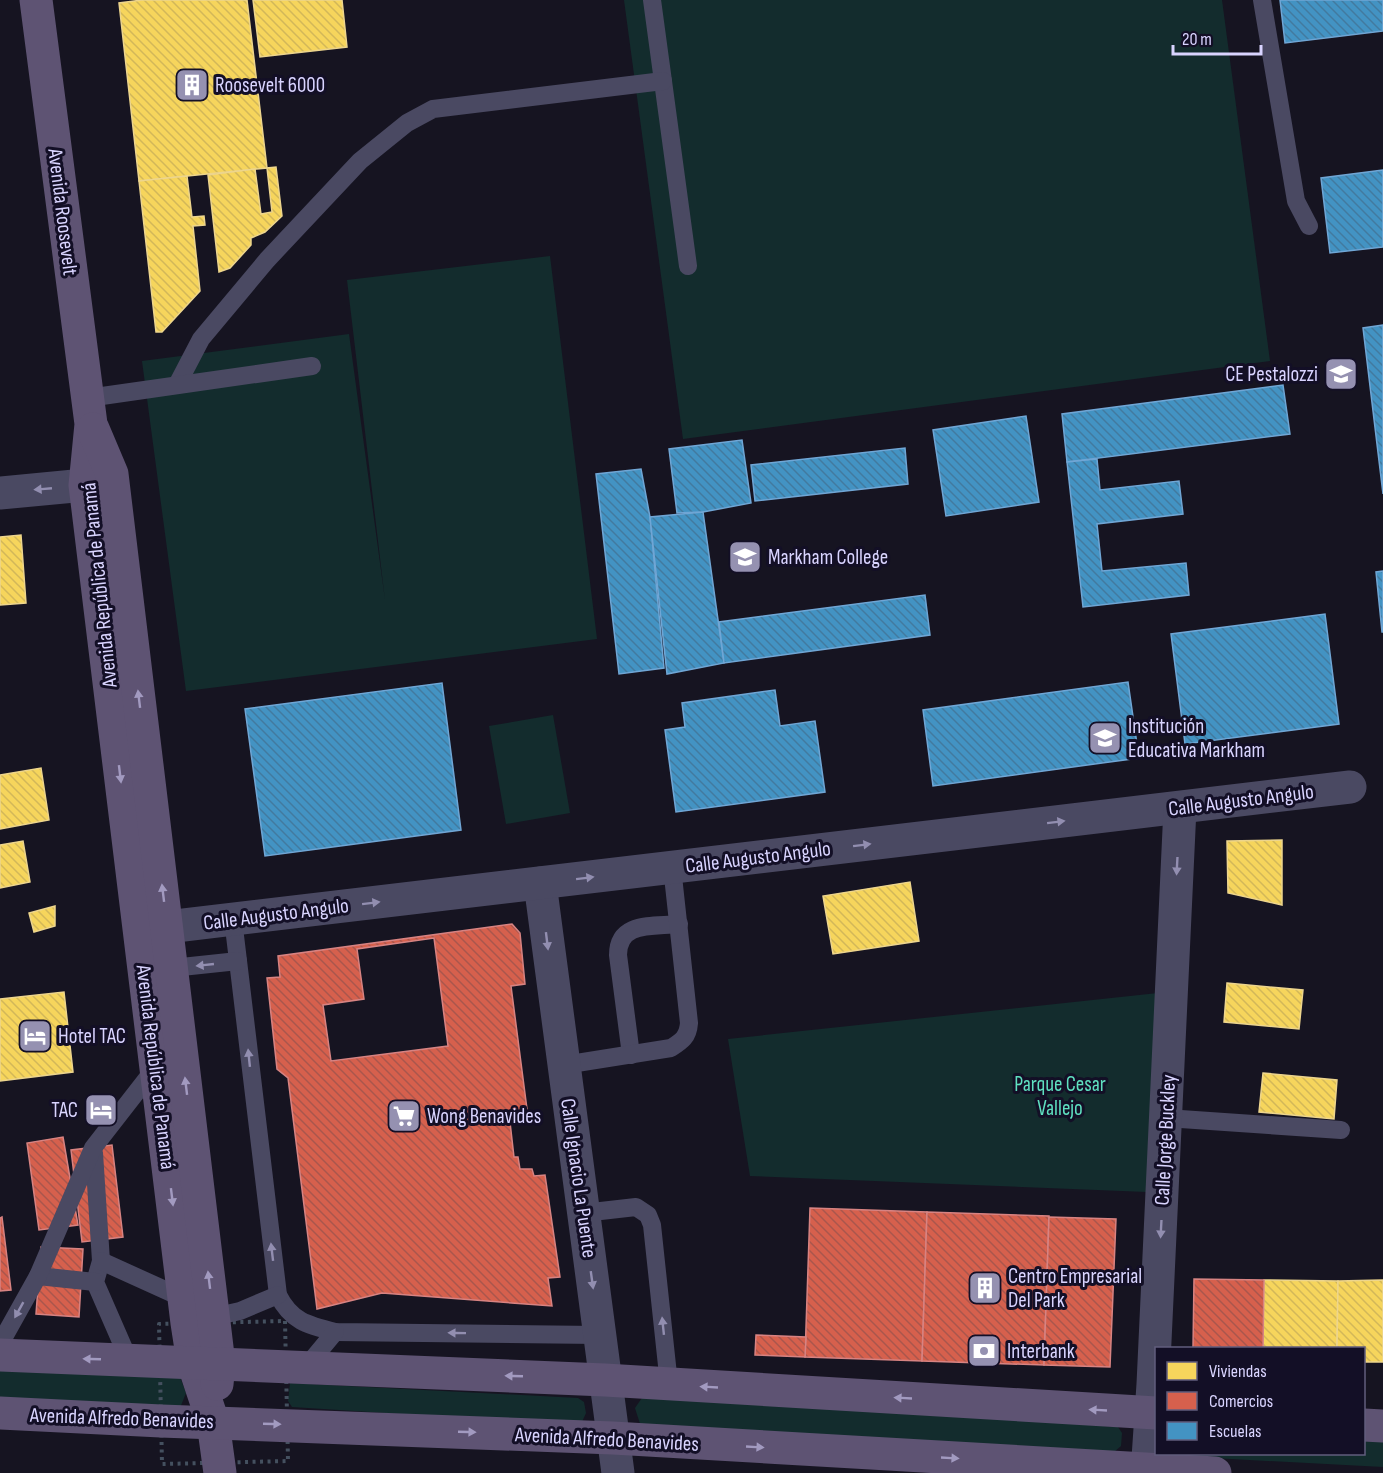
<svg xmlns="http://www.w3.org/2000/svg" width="1383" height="1473" font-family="'Sofia Sans Condensed',sans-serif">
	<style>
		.green { fill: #132c2d }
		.homes { fill: url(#homes-back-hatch); stroke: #edd58d; stroke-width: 1.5 }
		.shops { fill: url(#shops-back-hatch); stroke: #d78382; stroke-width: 1.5; fill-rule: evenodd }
		.schools { fill: url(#schools-back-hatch); stroke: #70a6d5; stroke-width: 1.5 }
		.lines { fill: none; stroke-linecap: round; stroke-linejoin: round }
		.path { stroke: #44505f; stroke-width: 4; stroke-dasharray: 3 4.5; stroke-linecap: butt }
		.service { stroke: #4a4962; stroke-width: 18 }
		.minor { stroke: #4a4962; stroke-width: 33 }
		.primary { stroke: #5e5373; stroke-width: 33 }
		.oneway { fill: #928eb0 }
		.oneway2 { fill: #a29ac0 }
		.labels { text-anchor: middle; stroke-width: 6; stroke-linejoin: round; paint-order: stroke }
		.poi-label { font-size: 21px; fill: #d9d4ff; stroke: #130f26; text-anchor: start }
		.street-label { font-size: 21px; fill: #d9d4ff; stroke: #130f26 }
		.park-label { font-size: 21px; fill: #5fe0c0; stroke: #130f26 }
	</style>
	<defs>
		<pattern id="homes-back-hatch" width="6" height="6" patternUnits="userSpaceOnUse" patternTransform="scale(1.5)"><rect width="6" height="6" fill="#f6d55c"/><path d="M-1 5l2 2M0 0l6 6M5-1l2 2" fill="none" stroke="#d2b759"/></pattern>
		<pattern id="shops-back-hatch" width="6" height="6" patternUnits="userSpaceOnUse" patternTransform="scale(1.5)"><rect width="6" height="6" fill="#d6604d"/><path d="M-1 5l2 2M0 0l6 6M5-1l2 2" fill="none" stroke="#a9564d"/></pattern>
		<pattern id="schools-back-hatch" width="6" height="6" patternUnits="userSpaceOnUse" patternTransform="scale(1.5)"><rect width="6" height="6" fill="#4393c3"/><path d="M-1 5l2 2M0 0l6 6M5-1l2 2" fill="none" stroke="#427a9f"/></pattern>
	</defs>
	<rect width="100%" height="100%" fill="#161421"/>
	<g class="green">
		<path d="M624,0H1222L1270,361L683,439Z"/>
		<path d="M550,256L597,639L186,691L142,361L349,334L385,600L347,280Z"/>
		<path d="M553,715L570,813L506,824L489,726Z"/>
		<path d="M1158,993L1147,1192L750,1176L728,1039Z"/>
		<path d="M0,1366L180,1377L186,1393L180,1408L0,1400Z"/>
		<path d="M290,1383L578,1398L584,1402L586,1413L582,1422L573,1425L292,1407L288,1401Z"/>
		<path d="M644,1395L1118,1427L1122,1433L1121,1446L1114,1452L641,1427L635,1408Z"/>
		<path d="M1364,1434L1383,1435V1467L1194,1457L1181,1454H1364Z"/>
	</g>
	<g class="homes">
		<path d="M142,0H247L267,168L139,181L119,3Z"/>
		<path d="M253,0H342L347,47L260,57Z"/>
		<path d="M276,167L282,216L265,232L251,238V245L230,268L219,272L208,175L255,169L261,214L272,212L267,168Z"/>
		<path d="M187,176L192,217L204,216L205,225L193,226L200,291L162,332H156L139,181Z"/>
		<path d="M21,535L26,603L0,605V537Z"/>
		<path d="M41,768L49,820L0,829V775Z"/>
		<path d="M1282,840V905L1228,893L1227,841Z"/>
		<path d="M23,841L30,882L0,888V845Z"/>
		<path d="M910,882L919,941L833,954L823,896Z"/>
		<path d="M55,906V926L34,932L29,913Z"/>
		<path d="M1227,983L1303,990L1299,1029L1224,1022Z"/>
		<path d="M64,992L73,1072L0,1081V999Z"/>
		<path d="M1263,1073L1337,1080L1334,1119L1259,1112Z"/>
		<path d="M1264,1280L1338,1281L1337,1348H1263Z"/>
		<path d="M1383,1280V1362H1364V1348H1337L1338,1281Z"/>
	</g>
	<g class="shops">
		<path d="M512,924L520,933L525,984L511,986L527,1109L513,1111L515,1121L510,1122L514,1157H518L520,1169H532L534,1176L545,1175L560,1277L548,1278L552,1306L382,1293L317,1309L288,1078L277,1069L267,978L280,977L278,956ZM434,938L448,1046L331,1061L323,1005L364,999L357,949Z"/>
		<path d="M63,1137L78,1225L39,1230L27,1143Z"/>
		<path d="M112,1145L123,1237L82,1242L71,1150Z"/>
		<path d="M810,1208L927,1212L922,1361L805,1357Z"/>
		<path d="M927,1212L1049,1216L1044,1365L922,1361Z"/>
		<path d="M2,1217L11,1290L0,1291V1218Z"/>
		<path d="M1049,1217L1116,1219L1110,1367L1044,1365Z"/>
		<path d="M41,1247L83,1249L79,1317L36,1314Z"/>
		<path d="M1194,1279L1264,1280L1263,1348H1193Z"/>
		<path d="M756,1335L806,1337L805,1357L755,1355Z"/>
	</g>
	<g class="schools">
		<path d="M1280,0H1383V31L1285,43Z"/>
		<path d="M1383,170V247L1330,253L1321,178Z"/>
		<path d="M1383,325V494L1363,328Z"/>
		<path d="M1283,385L1290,434L1067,462L1062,414Z"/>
		<path d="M1026,416L1039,502L946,516L933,430Z"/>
		<path d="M742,440L751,503L703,512L677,513L669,449Z"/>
		<path d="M905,448L908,484L755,501L751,465Z"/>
		<path d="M1097,459L1100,490L1179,481L1183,514L1097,524L1102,571L1186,563L1189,595L1083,607L1067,462Z"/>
		<path d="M641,469L650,517L664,668L619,674L596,474Z"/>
		<path d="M703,512L724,663L667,674L650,517Z"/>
		<path d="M1383,571V632H1382L1376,572Z"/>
		<path d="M925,595L930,635L724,663L719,622Z"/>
		<path d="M1325,614L1339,724L1185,744L1171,634Z"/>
		<path d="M1128,682L1139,758L933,786L923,710Z"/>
		<path d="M442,683L461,830L265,856L245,709Z"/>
		<path d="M775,690L780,726L815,721L825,792L676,812L665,730L685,727L682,703Z"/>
	</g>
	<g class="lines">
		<path class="path" d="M285,1321L288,1461L162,1464L159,1324Z"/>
		<g class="service">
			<path d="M652,0L688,266"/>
			<path d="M1262,0L1296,201L1309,226"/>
			<path d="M177,385L201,339L267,260L360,161L407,123L433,109L663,81"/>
			<path d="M88,398L312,366"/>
			<path d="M233,919L278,1295C291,1321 307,1325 335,1332L599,1335"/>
			<path d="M172,968L238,961"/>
			<path d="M631,1055L618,955C618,921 653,927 679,924"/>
			<path d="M564,1065L671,1048C682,1041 688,1037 689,1023L672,867"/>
			<path d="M1166,1118L1341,1130"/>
			<path d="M94,1153L101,1261L95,1282L129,1360"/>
			<path d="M583,1213L636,1207L648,1215L652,1225L669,1384"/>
			<path d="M101,1261L185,1299"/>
			<path d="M38,1276L95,1282"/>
			<path d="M213,1317L240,1311L278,1295"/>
			<path d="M0,1344L38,1276L93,1148L156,1067"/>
			<path d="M306,1367L335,1332"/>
		</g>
		<g class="minor">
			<path d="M0,493L85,485"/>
			<path d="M540,883L618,1473"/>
			<path d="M167,927L1350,787"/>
			<path d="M1147,1473L1153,1384L1180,808"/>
		</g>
		<g class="primary">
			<path d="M36,0L91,424L85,485L187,1323L193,1362L213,1422L220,1473"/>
			<path d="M93,429L112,474L219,1364L217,1384"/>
			<path d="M0,1355L605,1380L1156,1413"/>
			<path d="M0,1413L161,1421L613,1438L1215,1473"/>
			<path d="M1364,1425L1383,1426"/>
		</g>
	</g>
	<defs><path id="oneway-solid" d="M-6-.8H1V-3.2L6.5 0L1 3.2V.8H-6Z" transform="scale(1.5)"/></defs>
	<g class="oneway">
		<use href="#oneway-solid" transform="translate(43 489) rotate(175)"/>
		<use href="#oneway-solid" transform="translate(1056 822) rotate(-7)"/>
		<use href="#oneway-solid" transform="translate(862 845) rotate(-7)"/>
		<use href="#oneway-solid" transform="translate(1177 866) rotate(93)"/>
		<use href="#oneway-solid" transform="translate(585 878) rotate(-7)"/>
		<use href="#oneway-solid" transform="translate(371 903) rotate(-7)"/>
		<use href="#oneway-solid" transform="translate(547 941) rotate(83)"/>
		<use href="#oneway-solid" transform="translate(205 965) rotate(174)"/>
		<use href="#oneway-solid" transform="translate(249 1058) rotate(-96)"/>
		<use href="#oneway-solid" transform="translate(1161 1229) rotate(93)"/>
		<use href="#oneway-solid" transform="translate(272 1252) rotate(-97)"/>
		<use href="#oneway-solid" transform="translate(592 1280) rotate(82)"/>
		<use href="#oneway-solid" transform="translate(19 1310) rotate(119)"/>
		<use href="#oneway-solid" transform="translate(663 1326) rotate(-96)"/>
		<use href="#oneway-solid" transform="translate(457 1333) rotate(-179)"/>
	</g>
	<g class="oneway2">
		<use href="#oneway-solid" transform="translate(139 699) rotate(-97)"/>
		<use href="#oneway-solid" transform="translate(120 774) rotate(83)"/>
		<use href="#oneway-solid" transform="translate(163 893) rotate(-97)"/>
		<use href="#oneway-solid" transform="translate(186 1086) rotate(-97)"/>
		<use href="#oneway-solid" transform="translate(172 1197) rotate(83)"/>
		<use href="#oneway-solid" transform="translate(209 1280) rotate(-97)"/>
		<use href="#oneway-solid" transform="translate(92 1359) rotate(-178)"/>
		<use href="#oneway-solid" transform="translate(514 1376) rotate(-178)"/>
		<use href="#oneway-solid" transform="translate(709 1387) rotate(-177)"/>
		<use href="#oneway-solid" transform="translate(903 1398) rotate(-177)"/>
		<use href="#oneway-solid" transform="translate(1098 1410) rotate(-177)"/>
		<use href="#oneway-solid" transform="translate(272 1424) rotate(2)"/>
		<use href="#oneway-solid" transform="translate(467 1432) rotate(2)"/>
		<use href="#oneway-solid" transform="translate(755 1447) rotate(3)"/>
		<use href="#oneway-solid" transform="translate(950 1458) rotate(3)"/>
	</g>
	<defs>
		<symbol id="building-square" viewBox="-11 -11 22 22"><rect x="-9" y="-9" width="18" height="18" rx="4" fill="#9591b1" stroke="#130f26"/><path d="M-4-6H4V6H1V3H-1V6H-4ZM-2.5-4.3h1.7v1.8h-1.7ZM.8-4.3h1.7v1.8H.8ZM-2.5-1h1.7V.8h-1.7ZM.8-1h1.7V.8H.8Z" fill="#fff"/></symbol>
		<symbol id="university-square" viewBox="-11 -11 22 22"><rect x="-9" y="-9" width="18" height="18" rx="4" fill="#9591b1" stroke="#130f26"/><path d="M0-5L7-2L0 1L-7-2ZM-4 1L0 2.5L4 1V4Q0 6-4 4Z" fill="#fff"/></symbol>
		<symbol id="school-square" viewBox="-11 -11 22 22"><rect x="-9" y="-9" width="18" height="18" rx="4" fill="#9591b1" stroke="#130f26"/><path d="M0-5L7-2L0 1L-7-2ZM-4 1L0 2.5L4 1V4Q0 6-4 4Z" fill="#fff"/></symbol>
		<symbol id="hotel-square" viewBox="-11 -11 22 22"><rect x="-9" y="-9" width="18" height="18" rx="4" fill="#9591b1" stroke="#130f26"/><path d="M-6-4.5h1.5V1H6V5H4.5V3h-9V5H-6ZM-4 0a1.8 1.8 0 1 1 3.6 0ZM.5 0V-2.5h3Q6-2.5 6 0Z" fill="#fff"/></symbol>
		<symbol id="supermarket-square" viewBox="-11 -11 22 22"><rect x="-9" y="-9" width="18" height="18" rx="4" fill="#9591b1" stroke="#130f26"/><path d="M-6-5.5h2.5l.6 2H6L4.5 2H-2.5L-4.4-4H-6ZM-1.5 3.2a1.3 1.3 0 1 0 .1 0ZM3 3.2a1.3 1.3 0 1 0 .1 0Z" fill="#fff"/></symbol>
		<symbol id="bank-square" viewBox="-11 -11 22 22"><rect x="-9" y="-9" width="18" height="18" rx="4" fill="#9591b1" stroke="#130f26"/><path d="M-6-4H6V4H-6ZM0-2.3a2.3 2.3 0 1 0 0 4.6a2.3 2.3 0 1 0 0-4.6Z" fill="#fff"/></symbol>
	</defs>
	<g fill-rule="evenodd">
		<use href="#building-square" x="173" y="66" width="38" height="38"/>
		<use href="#university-square" x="1322" y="355" width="38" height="38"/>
		<use href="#university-square" x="726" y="538" width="38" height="38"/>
		<use href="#school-square" x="1086" y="719" width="38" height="38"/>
		<use href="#hotel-square" x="16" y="1017" width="38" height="38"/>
		<use href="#hotel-square" x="82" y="1091" width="38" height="38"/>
		<use href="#supermarket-square" x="385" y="1097" width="38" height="38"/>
		<use href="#building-square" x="966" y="1269" width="38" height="38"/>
		<use href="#bank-square" x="965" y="1332" width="38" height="38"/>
	</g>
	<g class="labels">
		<g class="poi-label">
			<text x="215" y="92">Roosevelt 6000</text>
			<text x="1318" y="381" text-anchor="end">CE Pestalozzi</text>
			<text x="768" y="564">Markham College</text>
			<text x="1128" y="733">Institución<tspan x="1128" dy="24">Educativa Markham</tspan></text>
			<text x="58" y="1043">Hotel TAC</text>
			<text x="78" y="1117" text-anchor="end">TAC</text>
			<text x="427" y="1123">Wong Benavides</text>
			<text x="1008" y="1283">Centro Empresarial<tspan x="1008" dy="24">Del Park</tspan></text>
			<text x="1007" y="1358">Interbank</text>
		</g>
		<g class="street-label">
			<text transform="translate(63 212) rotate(83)" y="7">Avenida Roosevelt</text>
			<text transform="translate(99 585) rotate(-96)" y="7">Avenida República de Panamá</text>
			<text transform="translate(1241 800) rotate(-7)" y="7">Calle Augusto Angulo</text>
			<text transform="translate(758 857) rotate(-7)" y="7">Calle Augusto Angulo</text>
			<text transform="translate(276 914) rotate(-7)" y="7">Calle Augusto Angulo</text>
			<text transform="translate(156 1067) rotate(83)" y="7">Avenida República de Panamá</text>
			<text transform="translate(1165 1140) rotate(-87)" y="7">Calle Jorge Buckley</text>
			<text transform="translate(579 1178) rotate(82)" y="7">Calle Ignacio La Puente</text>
			<text transform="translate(122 1418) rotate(2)" y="7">Avenida Alfredo Benavides</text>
			<text transform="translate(607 1439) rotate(3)" y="7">Avenida Alfredo Benavides</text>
		</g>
		<g class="park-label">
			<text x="1060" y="1091">Parque Cesar<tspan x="1060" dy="24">Vallejo</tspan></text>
		</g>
	</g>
	<rect x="1155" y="1347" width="210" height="108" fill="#130f26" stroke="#625e7d" stroke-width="1.5"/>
	<rect x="1167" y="1362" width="30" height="18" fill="#f6d55c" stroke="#625e7d" stroke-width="1.5"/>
	<text x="1209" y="1377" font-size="18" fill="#d9d4ff">Viviendas</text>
	<rect x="1167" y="1392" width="30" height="18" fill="#d6604d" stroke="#625e7d" stroke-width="1.5"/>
	<text x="1209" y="1407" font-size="18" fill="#d9d4ff">Comercios</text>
	<rect x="1167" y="1422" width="30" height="18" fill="#4393c3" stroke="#625e7d" stroke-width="1.5"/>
	<text x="1209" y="1437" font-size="18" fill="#d9d4ff">Escuelas</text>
	<path d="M1173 45v9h88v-9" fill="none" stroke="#d9d4ff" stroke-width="3"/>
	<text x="1182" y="45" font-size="18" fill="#d9d4ff" stroke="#130f26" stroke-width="4.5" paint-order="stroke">20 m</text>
</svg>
